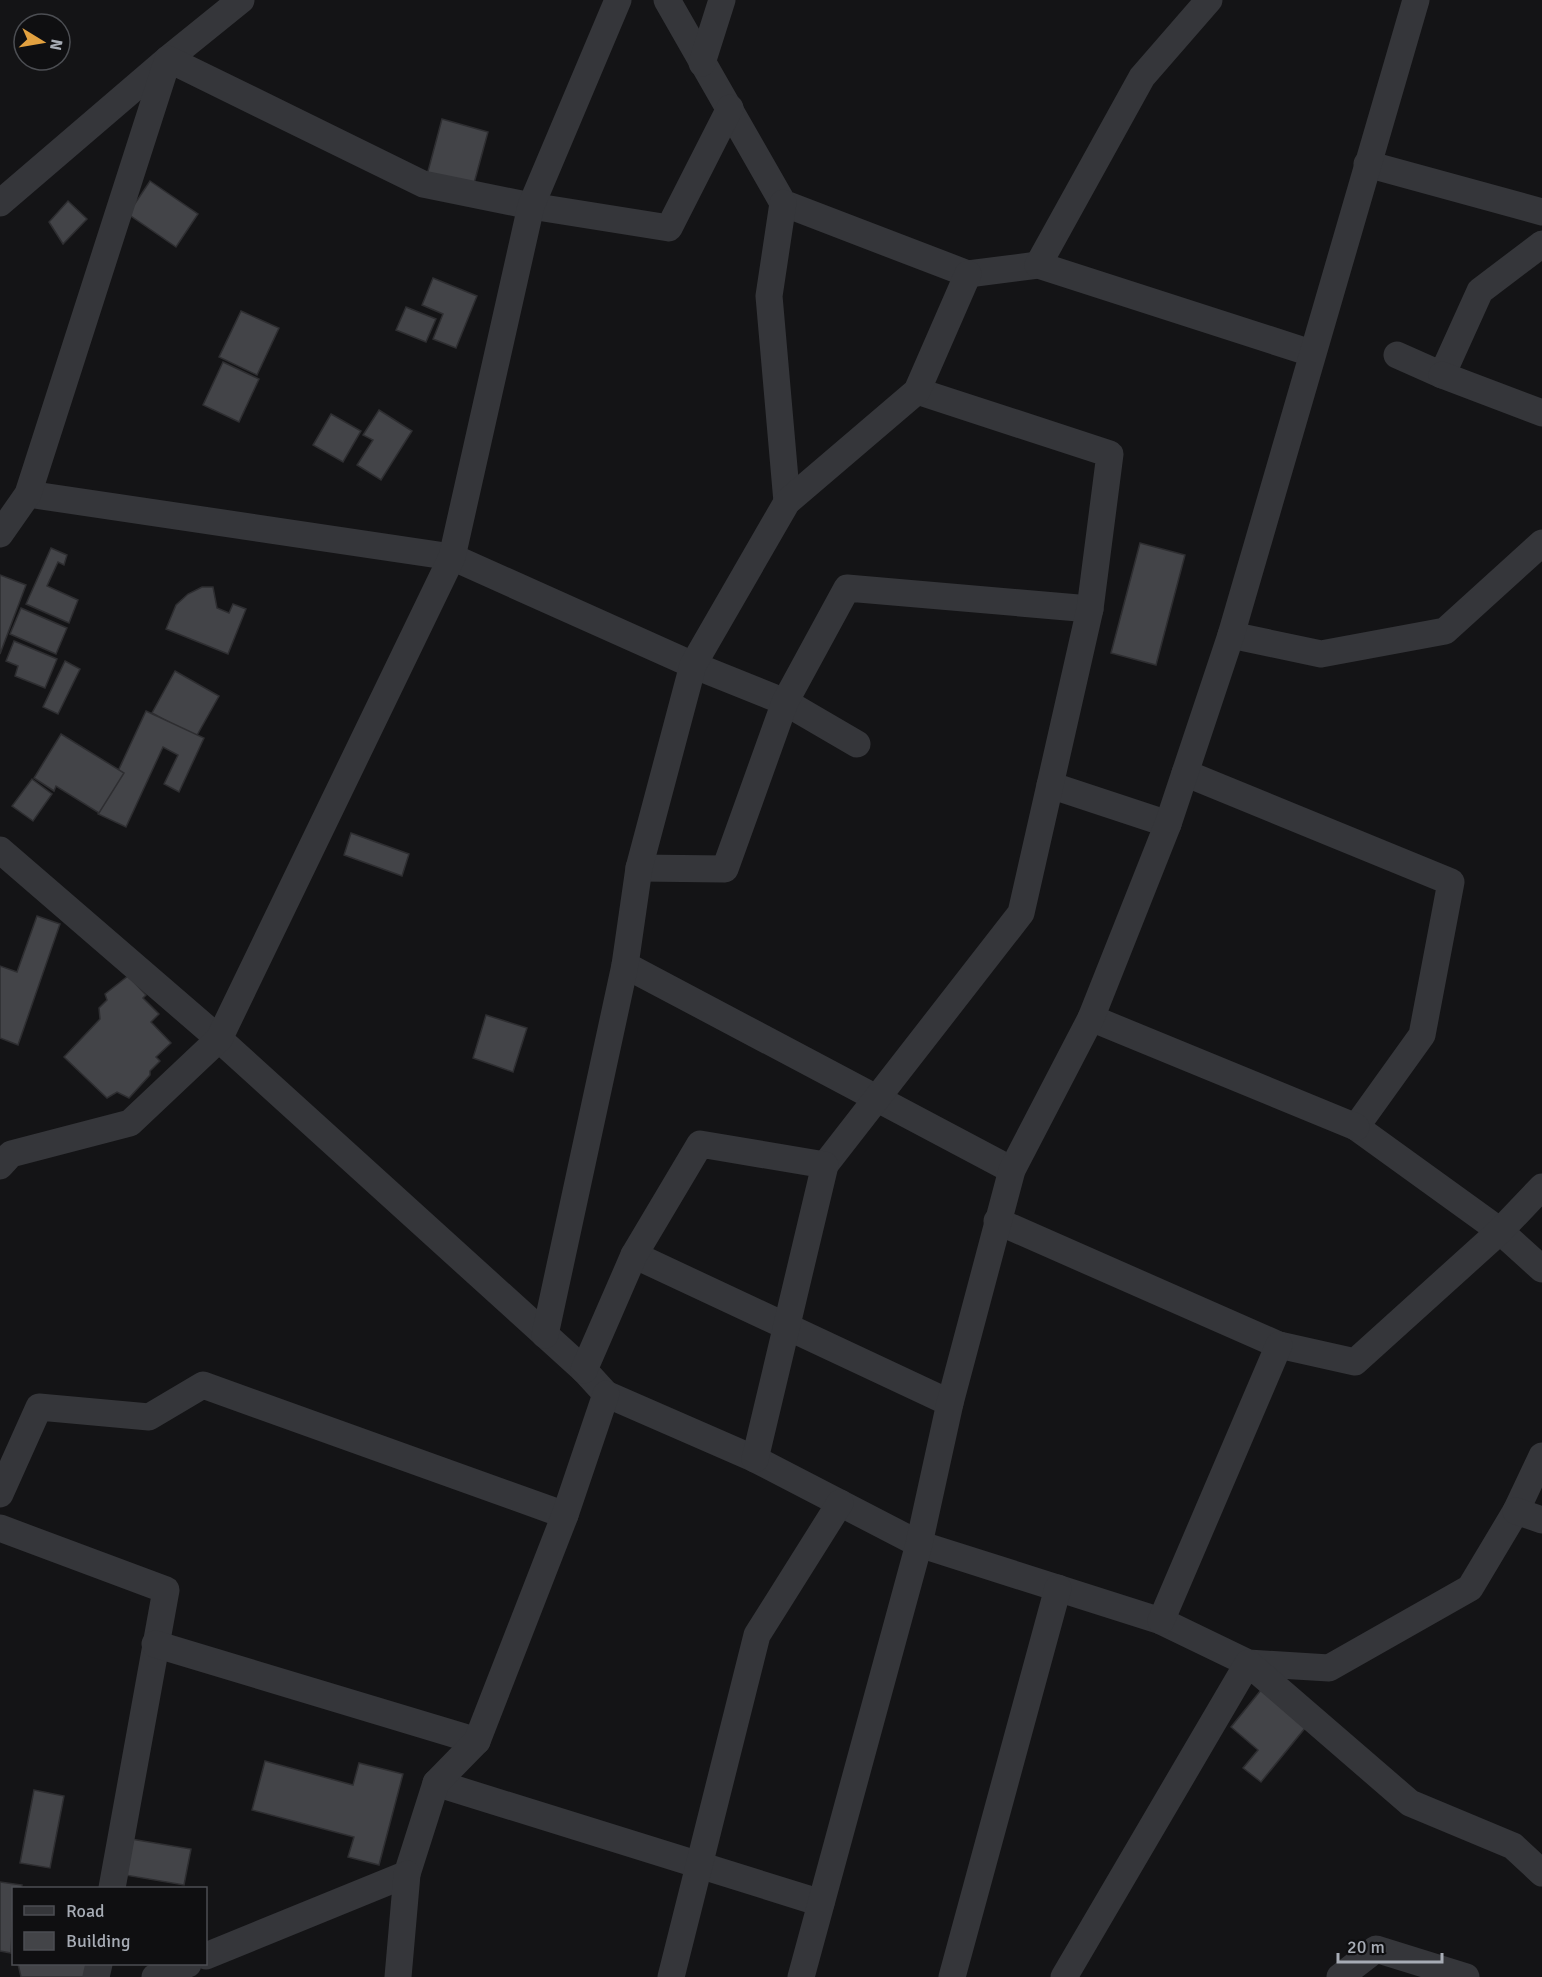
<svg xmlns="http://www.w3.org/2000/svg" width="1542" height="1977" font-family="Signika,sans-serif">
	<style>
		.building { fill: #434448; stroke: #2e2e31; stroke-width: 1.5 }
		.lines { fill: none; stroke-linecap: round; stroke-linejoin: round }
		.street { stroke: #35363a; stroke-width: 27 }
	</style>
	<rect width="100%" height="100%" fill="#141416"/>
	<g class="building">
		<path d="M442,119L488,132L473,187L427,175Z"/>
		<path d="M150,181L198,214L176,247L128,214Z"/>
		<path d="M68,201L87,219L63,244L49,222Z"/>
		<path d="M433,278L477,296L456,348L433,339L443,314L422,305Z"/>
		<path d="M406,307L436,319L426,342L396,330Z"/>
		<path d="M241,311L279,328L257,375L219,357Z"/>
		<path d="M223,362L259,379L239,422L203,405Z"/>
		<path d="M379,410L412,431L381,480L357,465L373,440L363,435Z"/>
		<path d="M331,414L361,431L343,462L313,445Z"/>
		<path d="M1140,543L1185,555L1156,665L1111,653Z"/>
		<path d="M51,548L67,555L64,565L58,562L47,586L78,600L69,623L26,604Z"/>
		<path d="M0,575L26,585L0,654Z"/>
		<path d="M202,587H213L217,608L229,613L233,604L246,609L228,654L166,629L176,605L188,594Z"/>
		<path d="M21,608L67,628L56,654L10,634Z"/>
		<path d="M14,641L57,659L45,688L15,676L18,666L6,661Z"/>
		<path d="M65,661L80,669L58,714L43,707Z"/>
		<path d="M175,671L219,696L196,737L152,713Z"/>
		<path d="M146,711L204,738L179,792L164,784L178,755L163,747L126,827L98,814Z"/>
		<path d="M61,734L124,773L99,813L56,786L54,791L34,778Z"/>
		<path d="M32,779L52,794L33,821L12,806Z"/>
		<path d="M351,833L409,854L402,876L344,855Z"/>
		<path d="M37,916L60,924L18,1045L0,1038V966L17,972Z"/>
		<path d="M128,976L146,995L143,998L159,1014L151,1022L171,1043L156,1057L160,1061L150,1071V1075L129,1098L117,1092L107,1098L64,1057L100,1019L99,1008L107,1000L105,994Z"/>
		<path d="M486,1015L527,1028L513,1072L473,1058Z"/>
		<path d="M1265,1685L1310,1722L1261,1782L1243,1768L1258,1750L1231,1727Z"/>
		<path d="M265,1761L353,1785L359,1763L403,1774L379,1865L348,1857L354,1837L252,1810Z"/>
		<path d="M34,1790L64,1796L50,1868L20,1863Z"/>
		<path d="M131,1839L191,1849L184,1885L125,1875Z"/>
		<path d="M0,1882L22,1885L21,1888H14L11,1953L0,1951Z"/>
		<path d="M18,1964H91L89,1977H21Z"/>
	</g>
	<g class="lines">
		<g class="street">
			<path d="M667,0L783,203L968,274L1038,265"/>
			<path d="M1209,0L1142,77L1038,265L1311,353"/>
			<path d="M702,63L722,0"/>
			<path d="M1367,164L1542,212"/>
			<path d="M0,203L168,59L241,0"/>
			<path d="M783,203L769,296L787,502"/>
			<path d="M1397,355L1442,375L1480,291L1542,244"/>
			<path d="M1442,375L1542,413"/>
			<path d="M28,494L452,557L693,665L785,702L857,744"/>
			<path d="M0,534L28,494L168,59L423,184L531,206L669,228L730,108"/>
			<path d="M1231,635L1321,654L1445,631L1542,543"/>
			<path d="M1185,773L1451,882L1422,1035L1356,1127L1500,1231L1542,1269"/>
			<path d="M1050,785L1168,824"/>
			<path d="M0,850L219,1039L584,1370L606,1394L755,1459L919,1544L1161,1621L1248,1663L1329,1668L1470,1588L1516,1511L1542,1456"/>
			<path d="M639,868L725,869L785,702L847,588L1090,609"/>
			<path d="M625,965L1012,1170"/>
			<path d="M1091,1018L1356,1127"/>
			<path d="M825,1165L1021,913L1090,609L1110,454L917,391"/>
			<path d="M0,1166L11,1154L130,1123L219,1039L452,557L531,206L618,0"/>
			<path d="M997,1221L1279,1345L1355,1362L1500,1231L1542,1187"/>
			<path d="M634,1255L950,1403"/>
			<path d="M545,1335L625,965L639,868L693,665L787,502L917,391L968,274"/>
			<path d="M584,1370L634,1255L700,1144L825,1165L755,1459"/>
			<path d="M0,1494L39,1407L149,1417L203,1385L565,1515"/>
			<path d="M1516,1511L1542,1520"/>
			<path d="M0,1528L166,1590L112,1888"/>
			<path d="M1161,1621L1279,1345"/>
			<path d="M155,1644L477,1741"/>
			<path d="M436,1783L821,1903"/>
			<path d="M206,1956L407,1874L436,1783L477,1741L565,1515L606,1394"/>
			<path d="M96,1977L99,1964"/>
			<path d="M155,1977L188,1964"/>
			<path d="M398,1977L407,1874"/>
			<path d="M671,1977L757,1635L840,1503"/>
			<path d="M801,1977L919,1544L950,1403L1012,1170L1091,1018L1168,824L1231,635L1416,0"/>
			<path d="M952,1977L1058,1588"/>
			<path d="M1064,1977L1248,1663L1410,1803L1513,1846L1542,1873"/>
			<path d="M1340,1977L1376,1949L1466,1977"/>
		</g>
	</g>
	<rect x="12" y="1887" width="195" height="78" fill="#0f0f11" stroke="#4c4e53" stroke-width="1.5"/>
	<rect x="24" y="1906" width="30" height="9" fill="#35363a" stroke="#4c4e53" stroke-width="1.5"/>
	<text x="66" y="1917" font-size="18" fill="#a7acb5">Road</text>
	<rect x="24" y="1932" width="30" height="18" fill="#434448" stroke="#4c4e53" stroke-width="1.5"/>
	<text x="66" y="1947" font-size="18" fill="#a7acb5">Building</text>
	<g transform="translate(42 42) rotate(101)"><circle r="28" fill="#0f0f11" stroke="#4c4e53" stroke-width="1.5"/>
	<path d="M0-4.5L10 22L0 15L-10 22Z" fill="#e2a140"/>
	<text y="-9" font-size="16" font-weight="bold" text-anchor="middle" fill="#a7acb5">N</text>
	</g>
	<path d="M1338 1953v9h104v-9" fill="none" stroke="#a7acb5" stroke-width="3"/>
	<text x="1347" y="1953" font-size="18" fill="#a7acb5" stroke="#0f0f11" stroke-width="4.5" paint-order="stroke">20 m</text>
</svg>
